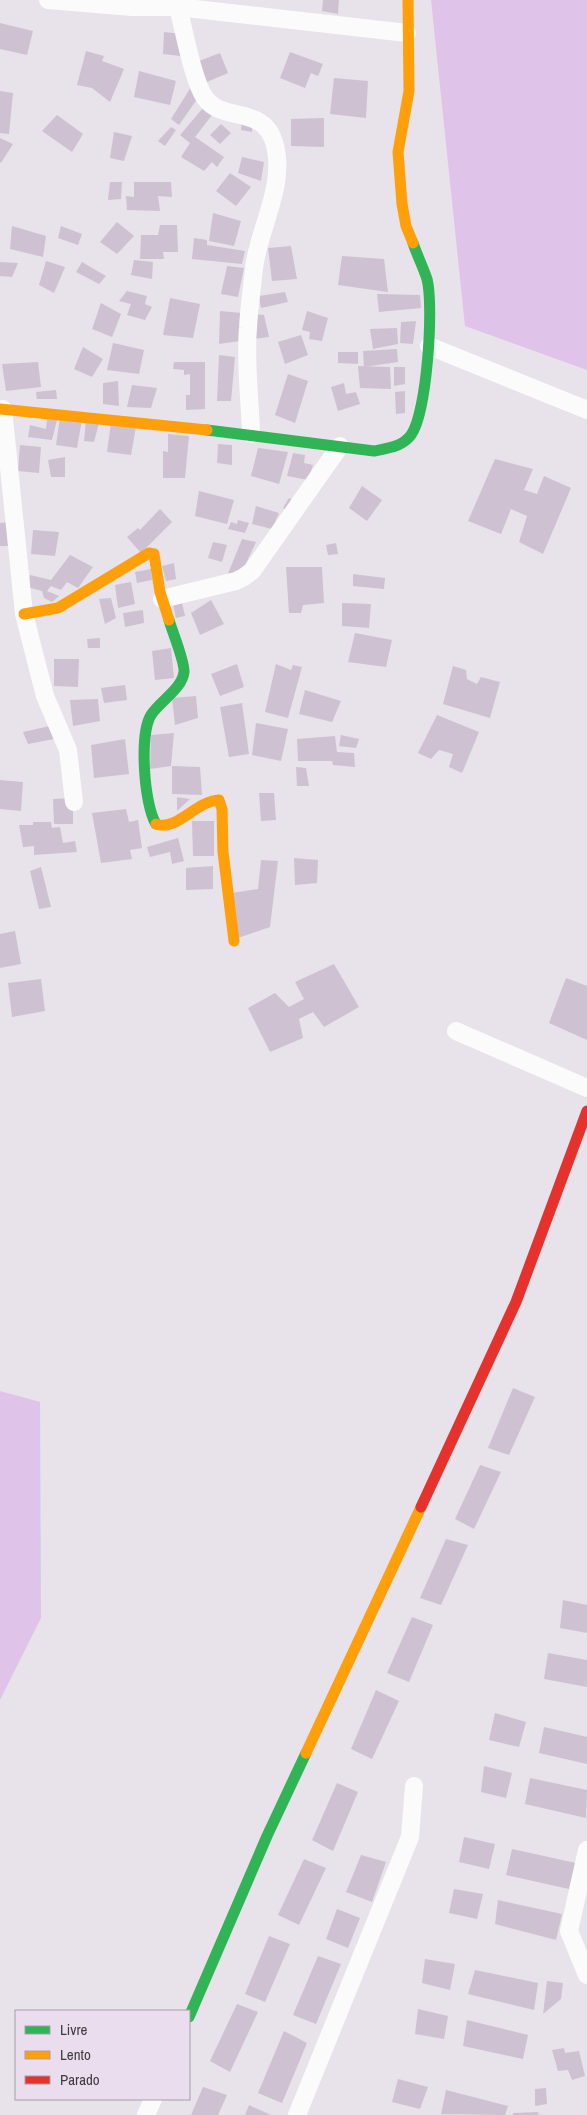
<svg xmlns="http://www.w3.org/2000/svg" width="587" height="2115" font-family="'Archivo Narrow',sans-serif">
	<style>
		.green { fill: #e0c3e9 }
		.building { fill: #cec2d2 }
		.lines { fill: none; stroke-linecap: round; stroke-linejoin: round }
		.street { stroke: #fcfbfc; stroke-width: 18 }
		.fast { stroke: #30b455; stroke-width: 11 }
		.slow { stroke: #ff9f0a; stroke-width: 11 }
		.jam { stroke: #e5322d; stroke-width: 11 }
	</style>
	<rect width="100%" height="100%" fill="#e8e2ea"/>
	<g class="green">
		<path d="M431,0H587V370L465,326Z"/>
		<path d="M0,1391L40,1402L41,1618L0,1700Z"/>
	</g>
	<g class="building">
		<path d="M323,0H339L338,14L322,11Z"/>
		<path d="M0,23L33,31L27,55L0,49Z"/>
		<path d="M164,32L181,34L180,56L163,54Z"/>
		<path d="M86,51L104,56L102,61L124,69L110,102L92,88L77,85Z"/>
		<path d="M290,52L323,64L318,76L311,73L305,88L280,78Z"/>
		<path d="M220,53L228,73L207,82L199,61Z"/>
		<path d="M139,71L176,81L170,105L134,97Z"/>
		<path d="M334,78L368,81L366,118L330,114Z"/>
		<path d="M191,87L200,95L179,125L171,119Z"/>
		<path d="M0,91L13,93L9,134L0,133Z"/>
		<path d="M203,108L212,115L195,137L224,157L217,167L212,162L204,171L181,157L190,143L180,135Z"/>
		<path d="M57,115L83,134L72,152L42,131Z"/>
		<path d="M324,118V147L291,146V119Z"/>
		<path d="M242,119L253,121L252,132L241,130Z"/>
		<path d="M221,124L231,133L220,144L210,135Z"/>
		<path d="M171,127L176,130L165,146L158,141Z"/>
		<path d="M114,132L132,136L124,161L110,158Z"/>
		<path d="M0,138L13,144L1,163L0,162Z"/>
		<path d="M242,157L264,162L261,181L238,173Z"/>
		<path d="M230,173L251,187L236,206L216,191Z"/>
		<path d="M110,182H122L121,199L108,200Z"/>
		<path d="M134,182H171L172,197L158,196L160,211L127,210L126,196L134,197Z"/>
		<path d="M213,213L241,221L234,246L209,241Z"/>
		<path d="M117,222L134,236L117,254L100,242Z"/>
		<path d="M160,225H177L178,252H163L164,259H140L141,235H158Z"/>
		<path d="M12,226L46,236L43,257L10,249Z"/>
		<path d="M61,226L82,234L78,245L58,238Z"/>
		<path d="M194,238L207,240V245L245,251L242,264L192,259Z"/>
		<path d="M291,246L297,279L272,281L268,248Z"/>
		<path d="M342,256L384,259L388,292L338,285Z"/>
		<path d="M134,260L153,262L152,279L131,275Z"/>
		<path d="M46,261L65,267L54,293L39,285Z"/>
		<path d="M0,262L18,263L12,277L0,276Z"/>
		<path d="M82,262L106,276L99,284L76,272Z"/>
		<path d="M227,266L244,268L238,297L221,294Z"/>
		<path d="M127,291L147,296L145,304L152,307L145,320L127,315L131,304L119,301Z"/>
		<path d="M285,292L288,302L261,308L259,296Z"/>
		<path d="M377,294L420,295L421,308L379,312Z"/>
		<path d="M170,298L200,304L193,338L163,335Z"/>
		<path d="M101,303L121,314L112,337L92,329Z"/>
		<path d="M220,311L264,315L269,337L219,344Z"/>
		<path d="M307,311L328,318L322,341L309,339L310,332L302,330Z"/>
		<path d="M416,321L413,344L400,343L401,322Z"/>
		<path d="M397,328L398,344L373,349L370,329Z"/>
		<path d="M301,335L308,355L285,364L278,342Z"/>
		<path d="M113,343L144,350L139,374L107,370Z"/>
		<path d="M83,347L103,359L92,377L74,369Z"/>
		<path d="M397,349L398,362L364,367L363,351Z"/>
		<path d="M338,352H358V364L338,363Z"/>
		<path d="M219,355L235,357L231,401H217Z"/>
		<path d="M38,362L41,387L6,391L2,364Z"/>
		<path d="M174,362H205V409L186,410V395H190V374L184,375V370L173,369Z"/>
		<path d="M358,366L390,367L391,389L360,388Z"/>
		<path d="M394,367H405V384L394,386Z"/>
		<path d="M288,374L308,381L295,423L275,415Z"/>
		<path d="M118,381L119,406L103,404V383Z"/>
		<path d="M344,383L346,394L356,392L360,404L338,411L331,387Z"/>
		<path d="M132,385L157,388L151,408L127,407Z"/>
		<path d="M56,390L57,399H37L36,392Z"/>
		<path d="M405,391V413L396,414L395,392Z"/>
		<path d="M60,417L82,420L77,448L56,445Z"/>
		<path d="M47,419L57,420L52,440L28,437L30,425L46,429Z"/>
		<path d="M86,420L99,423L94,442L84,441Z"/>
		<path d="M111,423L136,427L131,455L107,452Z"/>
		<path d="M168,434L189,436L185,478H163V451L168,452Z"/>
		<path d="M218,444L232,445V465L217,463Z"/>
		<path d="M20,445L41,447L39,473L18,471Z"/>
		<path d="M258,448L288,452L279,484L251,476Z"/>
		<path d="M293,453L305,455L304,463L313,465L308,480L287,476Z"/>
		<path d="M65,457V477H51L48,460Z"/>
		<path d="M495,459L533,469L524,490L537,494L544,476L571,488L543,554L519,542L527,516L511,509L501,534L468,521Z"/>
		<path d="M362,486L382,500L367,521L349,508Z"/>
		<path d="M199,491L234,500L227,524L195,516Z"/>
		<path d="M289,498L296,502L289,512L283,508Z"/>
		<path d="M256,506L279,513L272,529L252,524Z"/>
		<path d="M160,509L172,522L141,553L127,537L138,528L140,530Z"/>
		<path d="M238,520L249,523L245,533L228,529L231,522L237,524Z"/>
		<path d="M9,522L11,546H0V523Z"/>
		<path d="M33,530L59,532L55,556L31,554Z"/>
		<path d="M242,539L256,542L241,574L227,576Z"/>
		<path d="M213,542L227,545L222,562L208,558Z"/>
		<path d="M336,543L338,554L328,555L326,545Z"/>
		<path d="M70,555L93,567L78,588L67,582L61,590L51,586L47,591L59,596L52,602L44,598L42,591L27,587L30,575L51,580Z"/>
		<path d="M174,563L176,579L166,581L162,566Z"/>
		<path d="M286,567H322L324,603L303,605L301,613H289Z"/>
		<path d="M151,569L152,580L137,583L135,572Z"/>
		<path d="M353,574L385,578L384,589L353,586Z"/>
		<path d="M131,582L135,604L118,608L115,585Z"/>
		<path d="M111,598L116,618L105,624L99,599Z"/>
		<path d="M211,600L224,624L200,635L191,613Z"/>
		<path d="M182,603L185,616L176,618L173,605Z"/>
		<path d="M342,603L371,604L369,628L342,626Z"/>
		<path d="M143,610L144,623L125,627L123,613Z"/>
		<path d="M355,633L392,640L386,667L348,662Z"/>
		<path d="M100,638V648H88L87,639Z"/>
		<path d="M171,648L174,678L155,680L152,651Z"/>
		<path d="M54,659H79L78,687L54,686Z"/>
		<path d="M237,664L244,687L220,696L211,674Z"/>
		<path d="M276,664L291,670L293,665L302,667L288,718L265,712Z"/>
		<path d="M453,666L466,670L467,679L477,684L481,677L500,682L490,718L443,704Z"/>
		<path d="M125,685L127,700L104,703L101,688Z"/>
		<path d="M305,690L341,701L332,722L299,714Z"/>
		<path d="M196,696L198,718L175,725L172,698Z"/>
		<path d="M98,699L100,721L73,726L70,700Z"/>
		<path d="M242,703L249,754L229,757L220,707Z"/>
		<path d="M437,715L479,732L462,773L449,767L453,754L439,750L431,759L418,753Z"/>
		<path d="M256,723L288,729L281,761L252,755Z"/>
		<path d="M50,726L54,739L28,744L23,732Z"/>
		<path d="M174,733L171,766L150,769L151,735Z"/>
		<path d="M341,735L359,739L356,748L339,746Z"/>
		<path d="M335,736L337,752L354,753L355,767L333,765L332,761H298L297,739Z"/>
		<path d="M125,739L129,774L94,778L91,745Z"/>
		<path d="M172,766L200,767L202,795L172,794Z"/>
		<path d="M296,767L306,768L309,786H297Z"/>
		<path d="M0,780L23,782L21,811L0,809Z"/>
		<path d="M259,793H274L276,820L261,821Z"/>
		<path d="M177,797L190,799L177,811Z"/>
		<path d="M73,798V824H54L53,799Z"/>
		<path d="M126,809L129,822L138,820L142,848L130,850L132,859L101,863L92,813Z"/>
		<path d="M192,821H214V856H193Z"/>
		<path d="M33,822H51L52,828L60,827L63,843L75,841L77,852L34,855V846L23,847L19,825H33Z"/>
		<path d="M178,838L184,861L172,864L170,852L150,857L147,847Z"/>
		<path d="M294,858L318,860L317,883L295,885Z"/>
		<path d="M261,860L278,861L270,927L238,938L232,893L258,889Z"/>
		<path d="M213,866V889L186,890V868Z"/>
		<path d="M41,867L51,907L39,909L30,871Z"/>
		<path d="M15,931L21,964L0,968V934Z"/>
		<path d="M334,964L359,1007L324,1027L313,1012L299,1019L303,1038L270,1052L248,1008L275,993L289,1007L304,999L295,982Z"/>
		<path d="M566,978L587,986V1040L549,1023Z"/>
		<path d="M41,979L45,1011L12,1017L8,983Z"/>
		<path d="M513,1388L535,1397L509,1455L488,1448Z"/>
		<path d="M480,1465L501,1472L474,1529L455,1519Z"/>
		<path d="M446,1539L468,1545L441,1605L420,1598Z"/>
		<path d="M563,1600L587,1605V1633L560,1628Z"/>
		<path d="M412,1617L433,1625L409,1682L387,1673Z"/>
		<path d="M548,1653L587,1660V1687L544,1679Z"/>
		<path d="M376,1690L399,1701L372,1759L351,1749Z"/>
		<path d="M495,1713L526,1722L519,1747L489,1740Z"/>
		<path d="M544,1727L587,1737V1764L539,1753Z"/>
		<path d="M484,1766L512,1773L506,1798L481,1792Z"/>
		<path d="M530,1778L587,1790L586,1818L525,1804Z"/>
		<path d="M337,1783L358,1792L333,1851L312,1840Z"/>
		<path d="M464,1837L495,1844L489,1869L459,1862Z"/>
		<path d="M512,1849L576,1863L569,1889L506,1875Z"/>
		<path d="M361,1855L386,1862L372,1902L346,1892Z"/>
		<path d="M304,1859L326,1868L299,1925L278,1915Z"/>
		<path d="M454,1889L483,1894L477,1919L449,1913Z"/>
		<path d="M498,1900L562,1914L556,1940L495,1924Z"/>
		<path d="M337,1909L360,1918L348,1948L326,1939Z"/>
		<path d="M269,1936L290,1944L265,2002L245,1994Z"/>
		<path d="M318,1956L341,1964L316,2024L293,2015Z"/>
		<path d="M425,1959L455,1964L450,1990L422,1983Z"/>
		<path d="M475,1970L538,1983L534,2010L468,1994Z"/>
		<path d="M547,1981L563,1983L561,1999L543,2014Z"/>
		<path d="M237,2004L258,2012L230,2072L210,2061Z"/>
		<path d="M418,2009L448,2016L444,2039L415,2034Z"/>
		<path d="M467,2020L528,2035L523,2059L463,2046Z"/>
		<path d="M284,2031L307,2043L282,2103L258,2093Z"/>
		<path d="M564,2048L565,2053L579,2051L585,2076L572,2080L568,2070L558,2071L552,2050Z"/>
		<path d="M398,2079L428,2087L420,2109L392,2102Z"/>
		<path d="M203,2087L227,2095L218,2115H191Z"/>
		<path d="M546,2088L547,2104L535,2106V2089Z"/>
		<path d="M446,2090L508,2106L505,2115L441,2114Z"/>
		<path d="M249,2105L271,2115H245Z"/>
		<path d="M538,2112L539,2115H513V2113Z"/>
	</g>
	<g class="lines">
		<g class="street">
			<path d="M48,0L132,7H178L407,33"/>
			<path d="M180,0L178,7C184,30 193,81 205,98C223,123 263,105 274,142C287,184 259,227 254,268C252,288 249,308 248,328C245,363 250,399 251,434"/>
			<path d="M429,346L587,410"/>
			<path d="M3,409L24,614L45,696L68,750L74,802"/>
			<path d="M162,599L236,581L244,577L252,571L340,446"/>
			<path d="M456,1031L587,1088"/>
			<path d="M587,1850L569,1931L587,1975"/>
			<path d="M146,2115L153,2099"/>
			<path d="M297,2115L410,1837L414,1786"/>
		</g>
		<g class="fast">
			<path d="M207,430L374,451C388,448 402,447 411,435C427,413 434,306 427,279C423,267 417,255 413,243"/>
			<path d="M156,824C144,805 139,734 151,715C160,701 182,689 184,672C185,662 172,631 169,620"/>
			<path d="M189,2017L267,1836L306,1753"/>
		</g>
		<g class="slow">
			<path d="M408,0L409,91L398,152L402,204L406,226L413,243"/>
			<path d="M0,409L207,430"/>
			<path d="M24,614L58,608L149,553L154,554L160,592L169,620"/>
			<path d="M156,824C176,832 196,801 219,800L222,809L223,852L234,941"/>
			<path d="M306,1753L421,1507"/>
		</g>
		<path class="jam" d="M421,1507L516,1302L587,1111"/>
	</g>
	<rect x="15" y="2010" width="175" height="90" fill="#eadeee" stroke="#a69da9"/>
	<rect x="25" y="2026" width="25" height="8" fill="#30b455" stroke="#a69da9"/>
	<text x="60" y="2035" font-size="15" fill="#403b41">Livre</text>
	<rect x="25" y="2051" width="25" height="8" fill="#ff9f0a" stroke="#a69da9"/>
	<text x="60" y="2060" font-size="15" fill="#403b41">Lento</text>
	<rect x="25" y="2076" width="25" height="8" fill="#e5322d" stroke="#a69da9"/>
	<text x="60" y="2085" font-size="15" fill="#403b41">Parado</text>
</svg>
